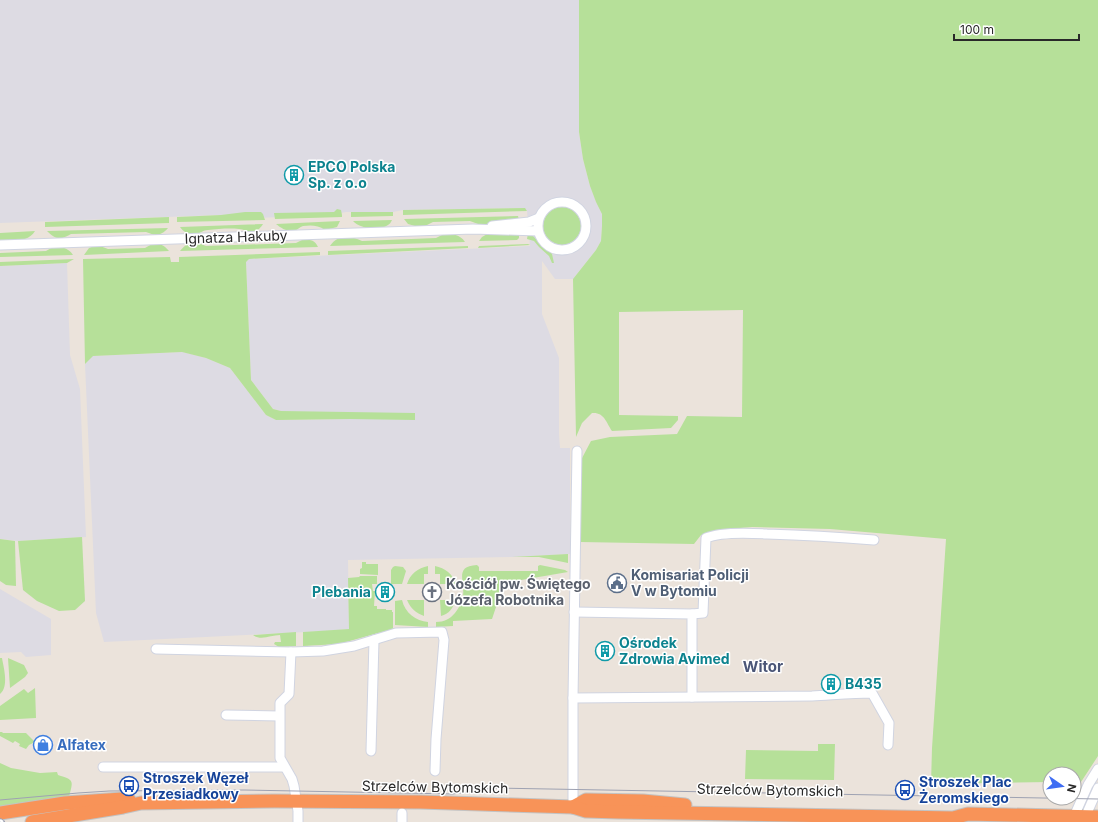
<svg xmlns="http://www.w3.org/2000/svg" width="1098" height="822" font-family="Inter,sans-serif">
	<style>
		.industrial { fill: #dddbe3 }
		.green { fill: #b6e099 }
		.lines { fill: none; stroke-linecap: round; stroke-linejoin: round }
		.minor-casing { stroke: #d0d4e1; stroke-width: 11 }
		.highway-casing { stroke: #c3c3c3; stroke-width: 15 }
		.minor { stroke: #fff; stroke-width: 9 }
		.highway { stroke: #f89358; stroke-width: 13 }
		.tram { stroke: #9ea2b2; stroke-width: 1 }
		.rail-casing { stroke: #9ea2b2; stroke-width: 4 }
		.rail { stroke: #fff; stroke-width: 2.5; stroke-dasharray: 8; stroke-linecap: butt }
		.labels { text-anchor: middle; stroke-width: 3; stroke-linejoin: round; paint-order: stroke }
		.culture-label { font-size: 14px; font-weight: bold; fill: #0d838f; stroke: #fff; text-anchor: start }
		.street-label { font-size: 14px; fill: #292929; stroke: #fff }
		.service-label { font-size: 14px; font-weight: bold; fill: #4e5e75; stroke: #fff; text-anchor: start }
		.worship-label { font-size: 14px; font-weight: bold; fill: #5b616d; stroke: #fff; text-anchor: start }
		.shop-label { font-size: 14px; font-weight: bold; fill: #366cbe; stroke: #fff; text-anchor: start }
		.transit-label { font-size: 14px; font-weight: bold; fill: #164399; stroke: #fff; text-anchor: start }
		.neighbourhood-label { font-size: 15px; font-weight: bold; fill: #4b5677; stroke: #fff }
	</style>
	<rect width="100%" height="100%" fill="#ebe3db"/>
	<g class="industrial">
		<path d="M0,0H579V132L583,159L590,186L596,202L602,214V226L601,241L596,250L573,279H555L542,261V314L559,358V434L560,448H570V554L512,557L348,560L349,629L327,631L104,642L96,613L85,364L92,356L183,352L206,358L230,368L266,415L276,420L350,419L281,411L273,409L251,380L246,262L249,259L530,246L527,211L524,208L403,210L393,212H346L341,213L340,215L221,219V215L0,223Z"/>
		<path d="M67,263L70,355L80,389L86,537L18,541L0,539V266Z"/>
		<path d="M0,589L51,619V655L26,657L21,652L0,653Z"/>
	</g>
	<g class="green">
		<path d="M579,0H1098V756L1081,782H1074V774H1050V782L931,784L932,748L946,539L830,529L752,527L716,530L701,535L694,544L580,542L581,460L591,441L610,437L677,434L687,416L742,417L743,310L619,312V415L678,416V420L671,428L612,431C606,422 604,412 592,413L582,423L576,437L573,279L596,250L601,241L602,226V214L596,202L590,186L583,159L579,132Z"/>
		<circle cx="562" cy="226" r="19"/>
		<path d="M525,208L527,211L403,215V210Z"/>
		<path d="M337,209L341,210L342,215V217L275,219L274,213L334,212Z"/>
		<path d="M245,212H261L263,214L265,220L177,222V217L221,215Z"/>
		<path d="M351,212H393V216L351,217Z"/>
		<path d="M518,216L519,220L486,224H478L470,221L433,222L425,226H415L408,224L404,219Z"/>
		<path d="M169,217V223L45,227V222Z"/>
		<path d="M392,220C391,222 390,224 388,225C380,231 360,229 353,221Z"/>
		<path d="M340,221L337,227L325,230C318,225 311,225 303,226C300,227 297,230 294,231C287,232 281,228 276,224Z"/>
		<path d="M263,224C261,227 258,231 254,232C248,233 244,229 239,229C229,228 218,229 208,230C203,230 201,233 196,234C190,235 183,232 180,227Z"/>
		<path d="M168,228C161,236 156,236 146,232L71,234C61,240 56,240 47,231Z"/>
		<path d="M35,231C28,243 12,240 0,240V233Z"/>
		<path d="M489,233L519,235V238L517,240L479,241L482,237Z"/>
		<path d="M528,233L532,235L543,246L549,250L552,254L554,263H552L549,256L539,247L534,241L527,239Z"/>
		<path d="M444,234C452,234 460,234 465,242L330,246C338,234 350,236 362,241L436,238Z"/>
		<path d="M304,239C311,240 315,240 318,247L180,251C188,241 195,241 206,246L296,243Z"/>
		<path d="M152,244C161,244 163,244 169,251L84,255L89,248L94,246H100L108,249L145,248Z"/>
		<path d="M528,244L530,245L478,248L479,246Z"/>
		<path d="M468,246V248L328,255V251Z"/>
		<path d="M53,247C61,247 68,247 73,255L0,257V253L46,251Z"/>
		<path d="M320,252V255L249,259L246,262L251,380L273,409L281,411L415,413V420L350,419L276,420L266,415L230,368L206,358L182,352L93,356L85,364L83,259L170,257L171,262H179V257Z"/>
		<path d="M74,259L67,263L0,266V262Z"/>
		<path d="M82,537L85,601L75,610L59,611L37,601L23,590L18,541Z"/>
		<path d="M0,539L15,541L16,586L6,585L0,581Z"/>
		<path d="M568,554V563L539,557H512Z"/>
		<path d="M362,562H366V564H378V575L360,574V569L362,568Z"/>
		<path d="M477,565L479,567V571H538V566L540,565L565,570L568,572L504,583L492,619L453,621V626L436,627V622C444,622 450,619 455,613C459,608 462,602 463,596C465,581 454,566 477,565Z"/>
		<path d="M395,566L403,567L406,571L402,584H391V570L393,567Z"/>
		<path d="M428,566V574H424V584H407C410,574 418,568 428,566Z"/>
		<path d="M435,566C445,568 453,574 456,584H440V574H435Z"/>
		<path d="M360,576H377V584H372L373,591H375L374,606H377V609H386V610H392V612H393V628H413L412,629L378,633L339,644L303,646V632L349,629L348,578L359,577Z"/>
		<path d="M402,600C405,613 416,621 428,622V627L395,625V601Z"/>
		<path d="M407,600H424V616C416,613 411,609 407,600Z"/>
		<path d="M440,600H456C453,608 449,614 441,616Z"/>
		<path d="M296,632V646L279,647L274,644L275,642H281L280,635C271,635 261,641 253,635Z"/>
		<path d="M0,658H2C4,669 9,687 0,694Z"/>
		<path d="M8,658L24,665L28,673L25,677L10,688Z"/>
		<path d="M35,688L36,718L0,720V706L24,689L28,693Z"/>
		<path d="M0,732H2L3,733H26L35,742L29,745L26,749L19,746L20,744L15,741L13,743L0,736Z"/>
		<path d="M818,744H835L834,780L745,779L746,750L818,751Z"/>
		<path d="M0,763L11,768L40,773L57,772L58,775C75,780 73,781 69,797L0,809Z"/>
	</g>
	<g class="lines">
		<defs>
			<g id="minor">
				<circle cx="562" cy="226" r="24"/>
				<path d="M492,226L529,222L539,218"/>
				<path d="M0,245L473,229L538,231"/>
				<path d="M574,612L692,614V697"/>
				<path d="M692,614L703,613L706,538C720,532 751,533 767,534C803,535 838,537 874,540"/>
				<path d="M156,649L291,652L323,651L354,646L396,633L442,632L444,640L436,739L435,771"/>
				<path d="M291,652L289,694L280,703V758L292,779L294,786L298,811V822"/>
				<path d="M573,698L812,696C832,695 852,693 872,693L889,723L888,745"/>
				<path d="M226,715L279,716"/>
				<path d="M371,751L374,640"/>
				<path d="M103,767H284"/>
				<path d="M573,807V698L577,451"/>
				<path d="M402,813V822"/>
				<path d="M1072,821L1088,785L1098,769"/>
				<path d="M1083,822L1098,788"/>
			</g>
			<g id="highway">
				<path d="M573,807L586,800L643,801L685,805"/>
				<path d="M0,813L65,803L122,799L129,800"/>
				<path d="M32,822L123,807L141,803L274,801L420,802L573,807L586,811L618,812L953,818L968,814L1098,817"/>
			</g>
		</defs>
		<use href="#minor" class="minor-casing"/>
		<use href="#highway" class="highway-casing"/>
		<use href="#minor" class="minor"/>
		<use href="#highway" class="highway"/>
		<path class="tram" d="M0,800L78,793L109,791L244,790L453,794L494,788L1098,799"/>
		<defs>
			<path id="rail" d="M0,820L3,822"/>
		</defs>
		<use href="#rail" class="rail-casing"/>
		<use href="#rail" class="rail"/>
	</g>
	<defs>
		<symbol id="building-ring" viewBox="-11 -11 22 22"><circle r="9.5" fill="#fff" stroke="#0f9aa8" stroke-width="1.5"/><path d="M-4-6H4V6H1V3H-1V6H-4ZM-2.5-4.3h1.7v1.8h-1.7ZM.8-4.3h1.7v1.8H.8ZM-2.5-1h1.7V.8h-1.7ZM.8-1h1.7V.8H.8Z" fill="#0f9aa8"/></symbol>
		<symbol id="civic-ring" viewBox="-11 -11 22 22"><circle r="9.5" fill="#fff" stroke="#5c6f8a" stroke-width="1.5"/><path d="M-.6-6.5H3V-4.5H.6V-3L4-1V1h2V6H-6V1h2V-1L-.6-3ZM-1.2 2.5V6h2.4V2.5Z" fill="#5c6f8a"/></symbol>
		<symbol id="church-ring" viewBox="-11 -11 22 22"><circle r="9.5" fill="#fff" stroke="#6b7280" stroke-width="1.5"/><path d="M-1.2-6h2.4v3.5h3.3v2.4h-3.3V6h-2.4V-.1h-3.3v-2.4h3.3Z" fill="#6b7280"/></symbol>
		<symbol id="shop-ring" viewBox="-11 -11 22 22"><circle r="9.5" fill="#fff" stroke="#3f7fe0" stroke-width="1.5"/><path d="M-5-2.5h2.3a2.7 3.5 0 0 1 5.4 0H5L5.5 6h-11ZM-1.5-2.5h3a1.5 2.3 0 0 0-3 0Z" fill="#3f7fe0"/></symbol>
		<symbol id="bus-ring" viewBox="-11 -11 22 22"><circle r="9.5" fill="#fff" stroke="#1a4fb4" stroke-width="1.5"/><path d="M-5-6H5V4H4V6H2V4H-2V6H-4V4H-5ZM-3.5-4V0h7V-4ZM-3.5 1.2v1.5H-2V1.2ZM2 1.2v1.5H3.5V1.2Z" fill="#1a4fb4"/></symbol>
	</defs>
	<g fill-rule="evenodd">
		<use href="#building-ring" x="283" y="164" width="22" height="22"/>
		<use href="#civic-ring" x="606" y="572" width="22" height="22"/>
		<use href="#building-ring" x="374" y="581" width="22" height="22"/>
		<use href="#church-ring" x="421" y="581" width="22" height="22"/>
		<use href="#building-ring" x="594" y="640" width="22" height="22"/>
		<use href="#building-ring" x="820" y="673" width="22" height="22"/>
		<use href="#shop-ring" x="32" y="734" width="22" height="22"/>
		<use href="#bus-ring" x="118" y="775" width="22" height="22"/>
		<use href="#bus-ring" x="894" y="779" width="22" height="22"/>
	</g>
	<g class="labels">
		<g class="culture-label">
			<text x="308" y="172">EPCO Polska<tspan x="308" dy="16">Sp. z o.o</tspan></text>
			<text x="371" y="597" text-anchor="end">Plebania</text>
			<text x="619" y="648">Ośrodek<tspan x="619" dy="16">Zdrowia Avimed</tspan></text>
			<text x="845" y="689">B435</text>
		</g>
		<g class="street-label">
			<text transform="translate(236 237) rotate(-2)" y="5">Ignatza Hakuby</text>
			<text transform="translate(435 787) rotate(1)" y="5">Strzelców Bytomskich</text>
			<text transform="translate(770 790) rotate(1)" y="5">Strzelców Bytomskich</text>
		</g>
		<g class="service-label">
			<text x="631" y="580">Komisariat Policji<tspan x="631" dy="16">V w Bytomiu</tspan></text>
		</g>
		<g class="worship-label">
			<text x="446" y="589">Kościół pw. Świętego<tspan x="446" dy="16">Józefa Robotnika</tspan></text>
		</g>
		<g class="shop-label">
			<text x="57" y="750">Alfatex</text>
		</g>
		<g class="transit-label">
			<text x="143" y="783">Stroszek Węzeł<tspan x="143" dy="16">Przesiadkowy</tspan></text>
			<text x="919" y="787">Stroszek Plac<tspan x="919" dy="16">Żeromskiego</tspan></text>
		</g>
		<g class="neighbourhood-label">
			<text x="763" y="672">Witor</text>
		</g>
	</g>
	<g transform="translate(1062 786) rotate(103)"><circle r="19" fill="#ffffff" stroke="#a9a9a9"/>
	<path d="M0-3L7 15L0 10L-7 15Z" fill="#3f6df3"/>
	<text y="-6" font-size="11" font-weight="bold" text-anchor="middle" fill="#292929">N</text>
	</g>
	<path d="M954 34v6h125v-6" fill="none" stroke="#292929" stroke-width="2"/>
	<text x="960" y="34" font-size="12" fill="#292929" stroke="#ffffff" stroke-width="3" paint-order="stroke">100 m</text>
</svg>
